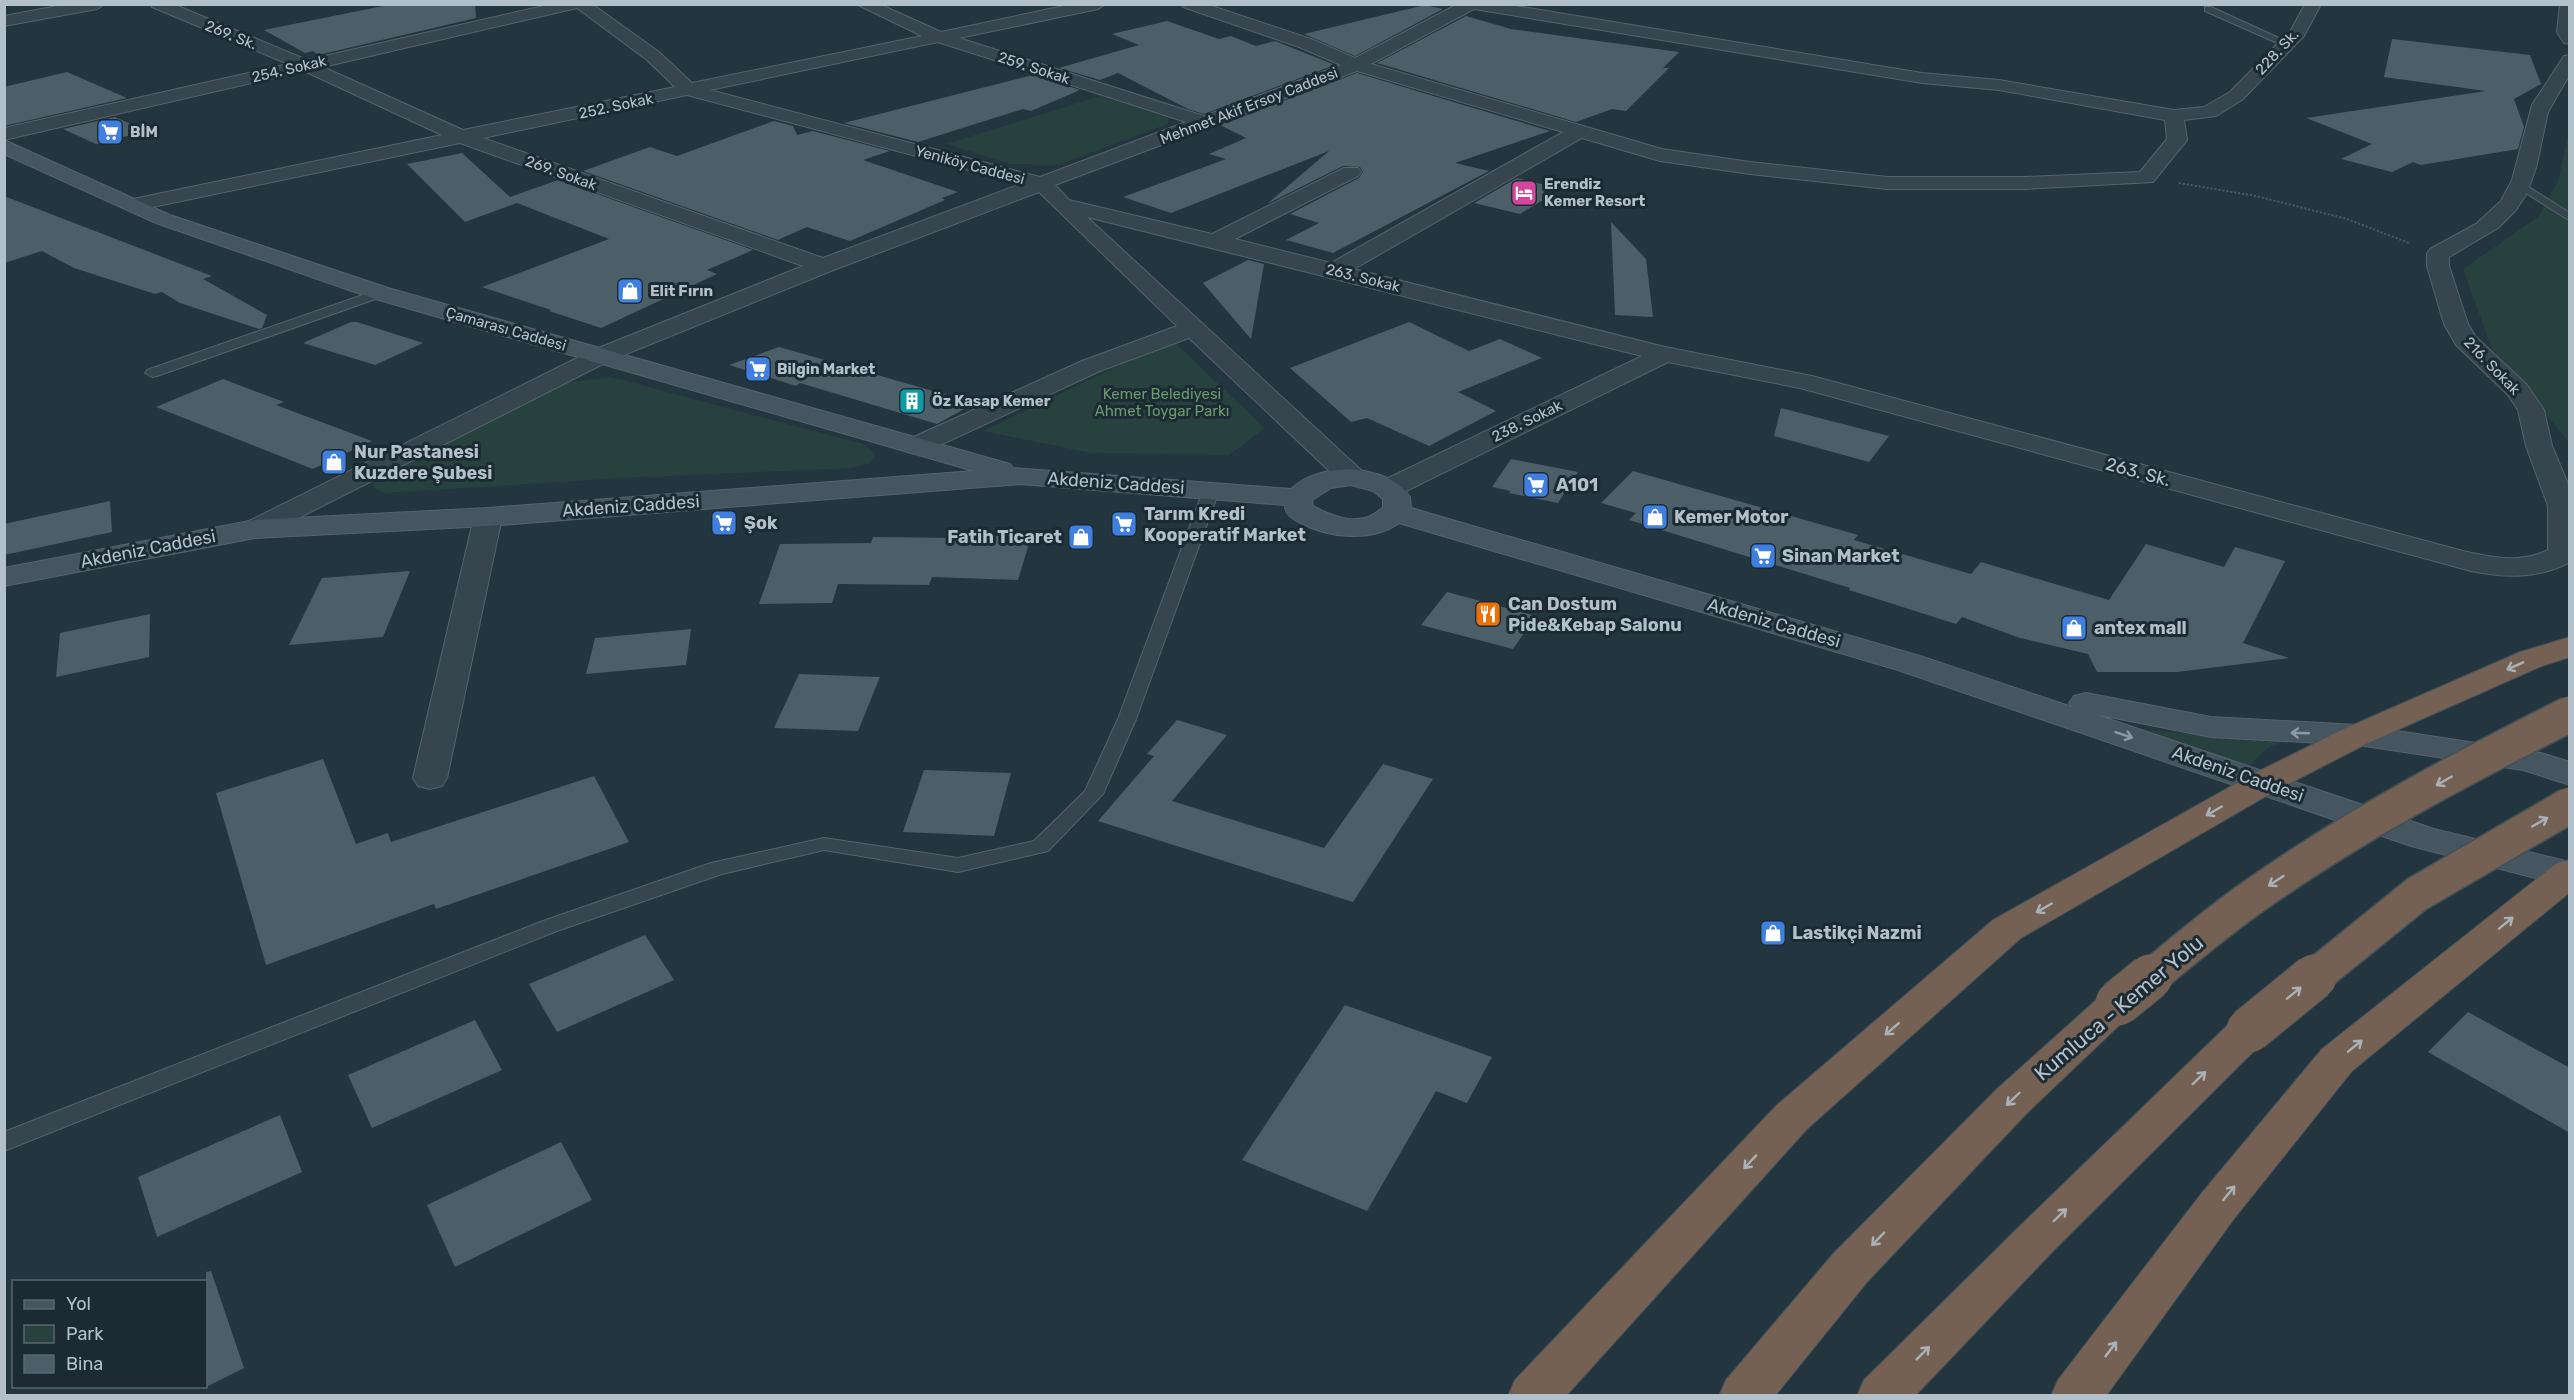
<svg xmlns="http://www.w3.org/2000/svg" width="2574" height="1400" font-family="Rubik,sans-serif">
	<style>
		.green { fill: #26413e }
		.building { fill: #4c5f69 }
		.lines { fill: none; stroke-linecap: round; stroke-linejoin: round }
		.lane-casing { stroke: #55636c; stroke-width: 2 }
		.street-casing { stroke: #55636c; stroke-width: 2 }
		.secondary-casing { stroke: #55636c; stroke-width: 2 }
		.highway-casing { stroke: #425059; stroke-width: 2 }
		.path { stroke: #455d5b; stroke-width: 2; stroke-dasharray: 2 2; stroke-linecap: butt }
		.lane { fill: #37464e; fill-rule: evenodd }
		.street { fill: #37464e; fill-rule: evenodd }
		.secondary { fill: #455661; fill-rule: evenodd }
		.highway { fill: #746154; fill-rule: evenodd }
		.highway-bridge-far1-casing { stroke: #425059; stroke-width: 38; stroke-linecap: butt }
		.highway-bridge-casing { stroke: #425059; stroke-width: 47; stroke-linecap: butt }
		.highway-bridge-far1 { stroke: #746154; stroke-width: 35 }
		.highway-bridge { stroke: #746154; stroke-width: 45 }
		.oneway { stroke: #aab2b7 }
		.oneway2 { stroke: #8c9ba5 }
		.labels { text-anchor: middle; stroke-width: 6; stroke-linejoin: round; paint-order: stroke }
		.far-street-label { font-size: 15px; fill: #b3c0c9; stroke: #1c2b33 }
		.far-poi-label { font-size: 15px; font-weight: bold; fill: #b3c0c9; stroke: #1c2b33; text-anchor: start }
		.far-park-label { font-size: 15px; fill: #6a9b6b; stroke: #1c2b33 }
		.poi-label { font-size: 18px; font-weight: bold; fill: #b3c0c9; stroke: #1c2b33; text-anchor: start }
		.street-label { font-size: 18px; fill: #b3c0c9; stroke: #1c2b33 }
		.near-street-label { font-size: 21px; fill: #b3c0c9; stroke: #1c2b33 }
	</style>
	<rect width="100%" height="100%" fill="#23353e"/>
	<g class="green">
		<path d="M1101,96L1169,118L1168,124L1059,165L1010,164L946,144Z"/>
		<path d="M2569,132V442L2492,349L2463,269L2538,217L2558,181Z"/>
		<path d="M1172,340L1265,428L1229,455L1091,453L983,431Z"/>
		<path d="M611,377L863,444L871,450L874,456L870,463L851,468L626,478L385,493L373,488L374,481L390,467L554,384Z"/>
		<path d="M2145,730L2283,741L2266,749L2246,770L2149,737Z"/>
	</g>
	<g class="building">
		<path d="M393,4H475L476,18L318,55L313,51L305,53L264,30Z"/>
		<path d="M1425,5L1443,9L1355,56L1304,34Z"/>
		<path d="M1466,16L1511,29L1679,52L1663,68H1669L1626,111L1612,109L1576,122L1377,63Z"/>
		<path d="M1167,21L1219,39L1231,36L1256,46L1275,41L1335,65L1204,114L1188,109L1118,73L1100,80L1059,68L1139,45L1112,34Z"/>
		<path d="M2392,39L2530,55L2541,84L2514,99L2524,127L2518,149L2421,165L2413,162L2392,172L2341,159L2372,144L2306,118L2486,91L2384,77Z"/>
		<path d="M67,72L127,98L4,126V87Z"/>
		<path d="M1357,73L1550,131L1455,163L1489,171L1333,253L1286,240L1319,223L1290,214L1359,178L1363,172L1360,167L1343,166L1267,204L1329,151L1171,213L1123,197L1226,159L1209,154L1246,138L1220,125Z"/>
		<path d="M1033,75L1080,90L1031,111L1023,109L918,142L844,123Z"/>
		<path d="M115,117L147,131L96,144L63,129Z"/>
		<path d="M774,121L793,126L797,135L813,131L890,151L863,160L958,192L942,198L945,200L850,241L807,227L778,240L583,171L650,147L677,156Z"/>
		<path d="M462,153L510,197L558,180L753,250L707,270L717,274L601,328L549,311L551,310L482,287L609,239L517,203L465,222L407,164Z"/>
		<path d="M1517,178L1561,189L1520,214L1474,203Z"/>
		<path d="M4,196L212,276L203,279L267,315L262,328L259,329L180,303L162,292L155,294L74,268L42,251L4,263Z"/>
		<path d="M1611,222L1646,259L1653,317L1615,315Z"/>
		<path d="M1248,260L1264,264L1251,339L1203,283Z"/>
		<path d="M351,322H357L423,343L375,365L303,343Z"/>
		<path d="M1409,322L1469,351L1500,339L1542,358L1458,392L1496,411L1429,446L1367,418L1351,422L1290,368Z"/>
		<path d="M779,347L804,354L975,403L937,424L800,383L796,386L729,365Z"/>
		<path d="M223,379L284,402L276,405L372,441L313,469L156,407Z"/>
		<path d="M1781,408L1889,436L1869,462L1774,436Z"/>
		<path d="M1511,459L1578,472L1558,503L1509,493L1511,491L1492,487Z"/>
		<path d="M1633,471L1858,535L1854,540L1971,574L1981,562L2109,600L2146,544L2224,567L2235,547L2285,561L2243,643L2289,658L2177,672H2097L2088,654L2020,638L1962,617L1956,624L1849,590L1850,588L1629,520L1636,513L1601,503Z"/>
		<path d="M110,501L112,532L4,555V524Z"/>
		<path d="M959,535L1031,537L1018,580L932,577L929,585L838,584L832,603L759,604L780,544L871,543L873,537L958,538Z"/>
		<path d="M410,571L383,637L289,645L322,578Z"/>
		<path d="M1447,592L1536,616L1513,649L1421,625Z"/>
		<path d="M150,614L149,657L56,677L60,633Z"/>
		<path d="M691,629L686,665L586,674L595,638Z"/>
		<path d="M799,674L880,677L858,731L774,728Z"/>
		<path d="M1177,720L1227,735L1172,801L1324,848L1383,764L1433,779L1353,902L1098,821L1154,756L1147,754Z"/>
		<path d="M323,759L356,844L388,833L391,842L594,776L629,842L436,909L434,904L266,965L216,793Z"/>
		<path d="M924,770L1011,773L994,836L903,832Z"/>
		<path d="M645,935L674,980L557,1032L529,984Z"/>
		<path d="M1345,1005L1492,1057L1467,1103L1436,1091L1367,1211L1242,1160Z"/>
		<path d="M2468,1012L2570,1068V1133L2428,1052Z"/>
		<path d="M475,1020L502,1070L372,1128L348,1075Z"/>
		<path d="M280,1115L302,1172L157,1237L138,1177Z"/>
		<path d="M561,1142L592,1200L455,1267L427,1205Z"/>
		<path d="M211,1271L244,1368L206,1387V1272Z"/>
	</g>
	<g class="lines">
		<defs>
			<g id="lane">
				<path d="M2205,7H2211L2292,44L2284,46L2205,11Z"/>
				<path d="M2522,183L2570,213V221L2518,188V184Z"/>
				<path d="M380,289L386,293L384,296L157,376L152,377L145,373L147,370Z"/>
				<path d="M1211,486L1219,491L1136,719L1103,794L1048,851L958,872L824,850L722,874L557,931L4,1151V1132L543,921L711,863L824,838L958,858L1034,841L1085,791L1118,719L1203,491Z"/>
			</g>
			<g id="street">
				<path d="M68,4H105L97,9L4,26V16Z"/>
				<path d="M150,4H173L307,60L552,4H592L659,52L692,83L922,36L856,4H879L941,32L1073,4H1106L1098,9L959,38L1204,116L1341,65L1299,47L1183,7L1181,4H1206L1311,39L1355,58L1458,4H1504L1922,73L1999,80L2174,110L2204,107L2230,92L2291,30L2305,4H2321L2304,36L2242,100L2216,116L2184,120L2187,140L2153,182L2025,189H1887L1750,174L1660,161L1582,138L1354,269L1665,347L1812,376L2463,551C2491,557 2520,564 2548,550V506L2526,446L2518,410L2508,395L2456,345L2444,324L2427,266V254L2430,249L2476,224L2501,201L2512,180L2532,105L2564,56L2570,55V74L2548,112L2536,168L2527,193L2516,210L2498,228L2449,257V266L2468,324L2475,336L2527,385L2544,410L2552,446L2570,489V562C2538,579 2506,578 2471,571L1800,388L1668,362L1400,494L1390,496L1380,494L1376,488L1380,482L1642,356L1087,217L1362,471L1366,477L1362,483L1352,485L1342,483L1189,338L1100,371L925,452L916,454L907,452L903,446L907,440L1082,361L1177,326L1039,192L831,271L609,361L265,535L255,538L245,535L241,529L245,523L591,351L803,266L460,143L133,211L126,209L123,205L126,201L133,199L442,135L304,71L4,140V128L288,64L152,7ZM577,8L647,60L675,87L463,130L323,67ZM1474,9L1922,83L1999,90L2165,120L2167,139L2140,172L2025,177H1887L1750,162L1662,149L1371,64ZM938,42L1186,122L1040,177L710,90ZM1357,71L1563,132L1331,263L1235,239L1358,176L1361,172L1358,168H1344L1212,234L1069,200L1055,185ZM687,95L1021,184L823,258L483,138Z"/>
				<path d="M2560,4H2570V44L2564,43L2557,32Z"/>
				<path d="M488,508L498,511L502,517L447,778L442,786L430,789L418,786L413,778L474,517L478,511Z"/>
			</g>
			<path id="secondary" d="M4,140L170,215L388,288L1010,464L1013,468L1291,489C1320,461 1387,463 1410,497L1411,508L1920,656L2072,707L2069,703L2074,696L2086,693L2211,717L2358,725L2541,753L2570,762V785L2523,770L2358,745L2211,737L2094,714L2434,829L2570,862V887L2411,846L1898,670L1399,523C1371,543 1328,538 1299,522C1292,518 1285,515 1285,505L1020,484L488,526L255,538L4,586V568L255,520L488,508L974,471L372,298L156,223L4,154ZM1351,485L1373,491L1383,499V507C1363,528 1335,518 1313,506L1312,500L1331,488Z"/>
			<g id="highway">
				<path d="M2570,637V657L2542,666L2370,742L2275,791L2021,938L1807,1129L1566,1396H1508L1515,1380L1777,1105L1993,920L2251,775L2346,728L2520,652Z"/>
				<path d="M2570,860V892L2352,1071L2233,1220L2106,1396H2051L2058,1380L2201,1194L2322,1049L2557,863Z"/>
				<path d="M2118,988L2132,993L2138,1003L2132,1013L2027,1113L1867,1282L1775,1396H1719L1726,1380L1833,1254L1997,1089L2104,993Z"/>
				<path d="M2249,1015L2264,1019L2270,1030L2264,1041L2055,1249L1915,1396H1857L1864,1380L2023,1223L2234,1019Z"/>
			</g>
		</defs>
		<use href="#lane" class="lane-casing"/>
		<use href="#street" class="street-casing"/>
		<use href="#secondary" class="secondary-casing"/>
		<use href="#highway" class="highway-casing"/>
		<path class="path" d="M2179,183L2256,196L2347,219L2409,243"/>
		<use href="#lane" class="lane"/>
		<use href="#street" class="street"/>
		<use href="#secondary" class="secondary"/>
		<use href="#highway" class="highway"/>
		<defs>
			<g id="highway-bridge-far1">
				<path d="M2149,979C2184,950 2219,920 2257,894C2355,825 2462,768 2570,714"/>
				<path d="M2312,979L2417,894L2570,805"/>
			</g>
			<g id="highway-bridge">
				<path d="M2118,1003L2150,977"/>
				<path d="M2249,1030L2314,977"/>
			</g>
		</defs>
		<use href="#highway-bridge-far1" class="highway-bridge-far1-casing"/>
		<use href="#highway-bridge" class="highway-bridge-casing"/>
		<use href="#highway-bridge-far1" class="highway-bridge-far1"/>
		<use href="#highway-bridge" class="highway-bridge"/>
	</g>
	<defs><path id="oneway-shaft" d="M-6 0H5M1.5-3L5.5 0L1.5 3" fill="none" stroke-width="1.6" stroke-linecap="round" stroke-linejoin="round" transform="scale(1.5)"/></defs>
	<g class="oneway">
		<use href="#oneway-shaft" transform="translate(2515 666) rotate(156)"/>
		<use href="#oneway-shaft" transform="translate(2444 781) rotate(150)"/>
		<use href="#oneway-shaft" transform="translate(2214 811) rotate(150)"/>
		<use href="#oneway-shaft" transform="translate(2540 822) rotate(-30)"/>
		<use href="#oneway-shaft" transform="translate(2276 881) rotate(147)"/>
		<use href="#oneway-shaft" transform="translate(2044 908) rotate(150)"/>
		<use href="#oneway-shaft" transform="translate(2506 923) rotate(-39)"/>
		<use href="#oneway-shaft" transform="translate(2294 993) rotate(-39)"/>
		<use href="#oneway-shaft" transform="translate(1892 1029) rotate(139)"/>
		<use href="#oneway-shaft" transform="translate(2355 1046) rotate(-39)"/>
		<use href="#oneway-shaft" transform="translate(2199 1078) rotate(-44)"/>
		<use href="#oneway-shaft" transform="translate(2013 1099) rotate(136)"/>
		<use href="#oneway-shaft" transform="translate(1750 1162) rotate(133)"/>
		<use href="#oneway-shaft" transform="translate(2229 1193) rotate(-51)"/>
		<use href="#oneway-shaft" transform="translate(2060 1215) rotate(-44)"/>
		<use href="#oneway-shaft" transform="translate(1878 1239) rotate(134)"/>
		<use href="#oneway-shaft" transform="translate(2111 1349) rotate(-53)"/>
		<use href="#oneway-shaft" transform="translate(1923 1353) rotate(-45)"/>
	</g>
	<g class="oneway2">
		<use href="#oneway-shaft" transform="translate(2300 733) rotate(-178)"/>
		<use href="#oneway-shaft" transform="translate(2124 735) rotate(18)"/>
	</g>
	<defs>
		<symbol id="supermarket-square" viewBox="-11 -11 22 22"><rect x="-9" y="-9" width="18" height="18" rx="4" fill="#3f7fe0" stroke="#1c2b33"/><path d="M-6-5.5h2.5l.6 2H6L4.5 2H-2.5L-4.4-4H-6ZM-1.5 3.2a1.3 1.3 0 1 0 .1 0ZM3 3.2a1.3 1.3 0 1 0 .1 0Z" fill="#fff"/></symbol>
		<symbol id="hotel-square" viewBox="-11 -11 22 22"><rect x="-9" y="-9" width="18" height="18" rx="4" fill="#d1479c" stroke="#1c2b33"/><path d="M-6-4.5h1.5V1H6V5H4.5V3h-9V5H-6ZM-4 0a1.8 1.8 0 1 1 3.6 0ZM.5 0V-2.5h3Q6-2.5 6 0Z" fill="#fff"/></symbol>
		<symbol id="shop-square" viewBox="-11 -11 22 22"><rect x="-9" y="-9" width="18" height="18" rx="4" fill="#3f7fe0" stroke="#1c2b33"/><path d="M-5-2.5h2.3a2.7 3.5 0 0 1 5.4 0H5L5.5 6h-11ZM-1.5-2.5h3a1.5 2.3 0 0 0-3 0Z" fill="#fff"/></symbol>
		<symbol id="building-square" viewBox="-11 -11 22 22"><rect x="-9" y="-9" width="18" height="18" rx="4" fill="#0f9aa8" stroke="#1c2b33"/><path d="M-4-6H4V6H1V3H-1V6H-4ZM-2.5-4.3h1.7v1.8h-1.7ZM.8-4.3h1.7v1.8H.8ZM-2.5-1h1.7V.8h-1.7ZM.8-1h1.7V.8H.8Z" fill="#fff"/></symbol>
		<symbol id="restaurant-square" viewBox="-11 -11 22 22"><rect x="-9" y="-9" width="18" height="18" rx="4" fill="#e8710a" stroke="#1c2b33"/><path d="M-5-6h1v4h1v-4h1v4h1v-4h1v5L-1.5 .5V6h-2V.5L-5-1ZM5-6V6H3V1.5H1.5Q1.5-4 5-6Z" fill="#fff"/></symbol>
	</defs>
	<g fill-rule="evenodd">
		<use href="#supermarket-square" x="95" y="117" width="30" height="30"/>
		<use href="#hotel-square" x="1509" y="178" width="30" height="30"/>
		<use href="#shop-square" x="615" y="276" width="30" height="30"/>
		<use href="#supermarket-square" x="743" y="354" width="30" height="30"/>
		<use href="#building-square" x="897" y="386" width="30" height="30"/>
		<use href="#shop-square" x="319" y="447" width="30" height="30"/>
		<use href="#supermarket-square" x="1521" y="470" width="30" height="30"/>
		<use href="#shop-square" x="1640" y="502" width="30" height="30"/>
		<use href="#supermarket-square" x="709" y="508" width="30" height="30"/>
		<use href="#supermarket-square" x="1109" y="509" width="30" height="30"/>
		<use href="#shop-square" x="1066" y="522" width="30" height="30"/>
		<use href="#supermarket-square" x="1748" y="541" width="30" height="30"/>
		<use href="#restaurant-square" x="1473" y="599" width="30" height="30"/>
		<use href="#shop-square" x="2059" y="613" width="30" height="30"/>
		<use href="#shop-square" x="1758" y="918" width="30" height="30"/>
	</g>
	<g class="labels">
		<g class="far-street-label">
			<text transform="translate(231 35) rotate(22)" y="5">269. Sk.</text>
			<text transform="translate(2277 52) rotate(-47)" y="5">228. Sk.</text>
			<text transform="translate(1034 68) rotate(18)" y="5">259. Sokak</text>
			<text transform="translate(289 69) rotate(-13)" y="5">254. Sokak</text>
			<text transform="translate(616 106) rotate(-12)" y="5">252. Sokak</text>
			<text transform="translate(1249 106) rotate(-21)" y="5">Mehmet Akif Ersoy Caddesi</text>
			<text transform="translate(970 165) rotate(15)" y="5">Yeniköy Caddesi</text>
			<text transform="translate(561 173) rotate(20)" y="5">269. Sokak</text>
			<text transform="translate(1363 278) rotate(14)" y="5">263. Sokak</text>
			<text transform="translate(506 329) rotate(16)" y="5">Çamarası Caddesi</text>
			<text transform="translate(2492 366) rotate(46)" y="5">216. Sokak</text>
			<text transform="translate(1527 421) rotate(-26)" y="5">238. Sokak</text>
		</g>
		<g class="far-poi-label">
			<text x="130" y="137">BİM</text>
			<text x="1544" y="189">Erendiz<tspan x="1544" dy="17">Kemer Resort</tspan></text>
			<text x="650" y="296">Elit Fırın</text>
			<text x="777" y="374">Bilgin Market</text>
			<text x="932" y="406">Öz Kasap Kemer</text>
		</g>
		<g class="far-park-label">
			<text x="1162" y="399">Kemer Belediyesi<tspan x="1162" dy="17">Ahmet Toygar Parkı</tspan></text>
		</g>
		<g class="poi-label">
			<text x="354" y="458">Nur Pastanesi<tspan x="354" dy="21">Kuzdere Şubesi</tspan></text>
			<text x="1556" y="491">A101</text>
			<text x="1144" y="520">Tarım Kredi<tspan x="1144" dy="21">Kooperatif Market</tspan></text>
			<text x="1674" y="523">Kemer Motor</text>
			<text x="744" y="529">Şok</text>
			<text x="1062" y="543" text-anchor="end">Fatih Ticaret</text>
			<text x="1782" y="562">Sinan Market</text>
			<text x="1508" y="610">Can Dostum<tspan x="1508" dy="21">Pide&amp;Kebap Salonu</tspan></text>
			<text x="2094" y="634">antex mall</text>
			<text x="1792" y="939">Lastikçi Nazmi</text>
		</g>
		<g class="street-label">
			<text transform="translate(2138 472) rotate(15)" y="6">263. Sk.</text>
			<text transform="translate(1116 483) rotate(4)" y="6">Akdeniz Caddesi</text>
			<text transform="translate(631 506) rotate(-4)" y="6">Akdeniz Caddesi</text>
			<text transform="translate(148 549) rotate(-11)" y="6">Akdeniz Caddesi</text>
			<text transform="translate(1774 623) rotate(16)" y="6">Akdeniz Caddesi</text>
			<text transform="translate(2238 774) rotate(19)" y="6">Akdeniz Caddesi</text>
		</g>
		<g class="near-street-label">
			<text transform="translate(2119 1008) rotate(-40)" y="7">Kumluca - Kemer Yolu</text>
		</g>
	</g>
	<rect width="2574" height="1400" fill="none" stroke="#b3c0c9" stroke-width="12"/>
	<rect x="12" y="1280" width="195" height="108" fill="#1c2b33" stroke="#58676f" stroke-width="1.5"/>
	<rect x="24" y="1300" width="30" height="9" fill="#455661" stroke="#58676f" stroke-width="1.5"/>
	<text x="66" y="1310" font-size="18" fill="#b3c0c9">Yol</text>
	<rect x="24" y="1325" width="30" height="18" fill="#26413e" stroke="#58676f" stroke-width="1.5"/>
	<text x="66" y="1340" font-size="18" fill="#b3c0c9">Park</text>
	<rect x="24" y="1355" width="30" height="18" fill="#4c5f69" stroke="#58676f" stroke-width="1.5"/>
	<text x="66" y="1370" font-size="18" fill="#b3c0c9">Bina</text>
</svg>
